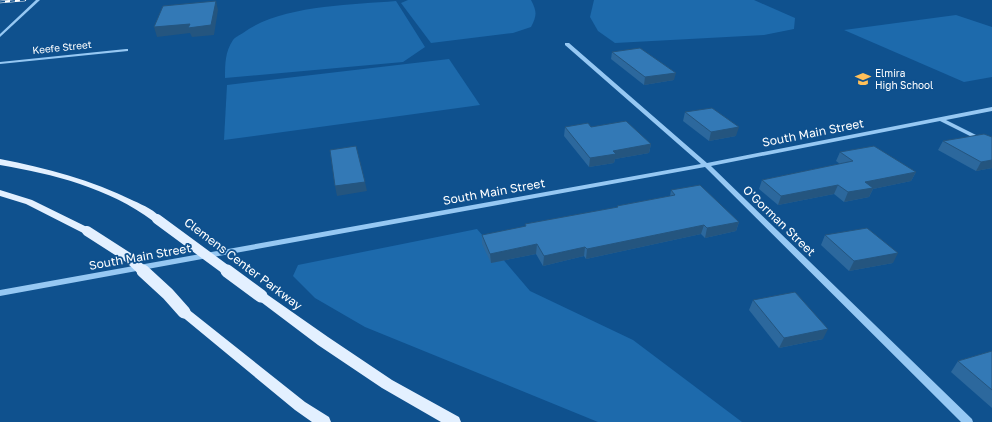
<svg xmlns="http://www.w3.org/2000/svg" width="992" height="422" font-family="'Golos Text',sans-serif">
	<style>
		.green { fill: #1d6aac }
		.lines { fill: none; stroke-linecap: round; stroke-linejoin: round }
		.minor { fill: #96c8f3; fill-rule: evenodd }
		.major { fill: #e3f0ff; fill-rule: evenodd }
		.rail-casing { stroke: #fff; stroke-width: 2.5 }
		.rail { stroke: #0f518e; stroke-width: 1.5; stroke-dasharray: 5; stroke-linecap: butt }
		.major-bridge-far1 { stroke: #e3f0ff; stroke-width: 10 }
		.major-bridge { stroke: #e3f0ff; stroke-width: 13 }
		.wall { fill: #2c689d }
		.shaded-wall { fill: #24557f }
		.building { fill: #3379b6; stroke: #24557f }
		.labels { text-anchor: middle; stroke-width: 3.5; stroke-linejoin: round; paint-order: stroke }
		.far-street-label { font-size: 10px; fill: #fff; stroke: #0f518e }
		.far-poi-label { font-size: 10px; fill: #fff; stroke: #0f518e; text-anchor: start }
		.street-label { font-size: 12px; fill: #fff; stroke: #0f518e }
	</style>
	<rect width="100%" height="100%" fill="#0f518e"/>
	<g class="green">
		<path d="M408,0H531C537,12 537,15 531,27L513,33L431,43L401,3Z"/>
		<path d="M594,0H754L795,18L794,29L764,35L615,43L598,31L590,17Z"/>
		<path d="M396,1L425,47L403,62L225,78C225,64 225,52 233,40C235,37 240,35 243,33C281,5 350,5 396,1Z"/>
		<path d="M956,15L992,27V77L964,82L844,30Z"/>
		<path d="M449,59L480,105L224,140L227,85Z"/>
		<path d="M477,229L530,291L633,340L742,422H598L365,327L315,298L293,276L298,265Z"/>
	</g>
	<g class="lines">
		<g class="minor">
			<path d="M36,0H40L0,37V34Z"/>
			<path d="M565,43H569L707,163L992,107V111L946,120L992,143V147L940,121L711,166L972,419L973,422H961L705,167L0,296V290L701,164L565,45Z"/>
			<path d="M126,49H128V51L0,64V62Z"/>
		</g>
		<g class="major">
			<path d="M0,159C47,168 91,180 134,201C143,205 156,211 162,219L157,222L153,221C109,188 53,174 0,165Z"/>
			<path d="M0,190L32,200L91,229L92,231L91,233H83L26,204L0,196Z"/>
			<path d="M261,292L265,293L328,337L392,380L459,417L461,422H441L382,388L318,345L257,299L255,296L257,293Z"/>
			<path d="M184,307L188,309L305,402L329,417L331,422H312L295,410L180,315L178,312L180,309Z"/>
		</g>
		<defs>
			<path id="rail" d="M0,2L25,0"/>
		</defs>
		<use href="#rail" class="rail-casing"/>
		<use href="#rail" class="rail"/>
		<g class="major-bridge-far1">
			<path d="M157,219L229,272"/>
			<path d="M87,231L129,258L144,272"/>
		</g>
		<g class="major-bridge">
			<path d="M143,271L168,294L184,312"/>
			<path d="M227,271L261,296"/>
		</g>
	</g>
	<g class="wall">
		<path d="M612,52L674,80L644,85L611,59Z"/>
		<path d="M685,112L736,136L709,141L683,121Z"/>
		<path d="M565,127H591L651,144L649,153L615,159L614,163L589,167L564,136Z"/>
		<path d="M992,137V168L976,171L938,150L943,141Z"/>
		<path d="M840,152L916,172L911,181L873,189L869,197L844,202L834,194L778,205L759,189L762,180L840,164L836,161Z"/>
		<path d="M671,190L739,222L736,231L705,238L701,234L586,259L584,256L543,266L536,254L491,263L482,244V235L525,227V224L617,208V206L670,196Z"/>
		<path d="M825,235L893,263L849,271L821,245Z"/>
		<path d="M753,300L823,339L779,348L749,310Z"/>
		<path d="M992,351V408L951,372L958,361Z"/>
	</g>
	<g class="shaded-wall">
		<path d="M216,1L218,10L214,35L192,37L190,33L157,37L154,27L190,24Z"/>
		<path d="M676,73L674,80L644,85L645,77Z"/>
		<path d="M739,127L736,136L709,141L711,132Z"/>
		<path d="M651,144L649,153L615,159L614,163L589,167L590,158L613,151Z"/>
		<path d="M992,160V168L976,171L981,162Z"/>
		<path d="M916,172L911,181L873,189L869,197L844,202L848,192L865,182Z"/>
		<path d="M365,182L367,191L337,196L335,186Z"/>
		<path d="M838,185L834,194L778,205L781,196Z"/>
		<path d="M739,222L736,231L705,238L707,228Z"/>
		<path d="M704,225L701,234L586,259L587,249Z"/>
		<path d="M537,244L536,254L491,263L490,254Z"/>
		<path d="M585,247L584,256L543,266L544,256Z"/>
		<path d="M898,253L893,263L849,271L854,261Z"/>
		<path d="M828,329L823,339L779,348L784,338Z"/>
	</g>
	<g class="building">
		<path d="M216,1L211,25L188,28L190,24L154,27L163,6Z"/>
		<path d="M640,48L676,73L645,77L612,52Z"/>
		<path d="M712,108L739,127L711,132L685,112Z"/>
		<path d="M626,121L651,144L613,151L616,154L590,158L565,127L588,123L591,127Z"/>
		<path d="M984,134L992,137V160L981,162L943,141Z"/>
		<path d="M356,146L365,182L335,186L330,150Z"/>
		<path d="M874,146L916,172L865,182L873,188L848,192L838,185L781,196L762,180L853,161L840,152Z"/>
		<path d="M700,185L739,222L707,228L704,225L587,249L585,247L544,256L537,244L490,254L482,235L526,226L525,224L618,207L617,206L675,195L671,190Z"/>
		<path d="M867,228L898,253L854,261L825,235Z"/>
		<path d="M795,292L828,329L784,338L753,300Z"/>
		<path d="M992,351V390L958,361Z"/>
	</g>
	<defs>
		<symbol id="school-bare" viewBox="-9 -9 18 18"><path d="M0-5L7-2L0 1L-7-2ZM-4 1L0 2.5L4 1V4Q0 6-4 4Z" fill="#ffc059" stroke="#0f518e" stroke-width="2.5" paint-order="stroke"/></symbol>
	</defs>
	<g fill-rule="evenodd">
		<use href="#school-bare" x="852" y="68" width="22" height="22"/>
	</g>
	<g class="labels">
		<g class="far-street-label">
			<text transform="translate(62 47) rotate(-6)" y="4">Keefe Street</text>
		</g>
		<g class="far-poi-label">
			<text x="875" y="77">Elmira<tspan x="875" dy="12">High School</tspan></text>
		</g>
		<g class="street-label">
			<text transform="translate(813 133) rotate(-11)" y="4">South Main Street</text>
			<text transform="translate(494 192) rotate(-10)" y="4">South Main Street</text>
			<text transform="translate(779 221) rotate(44)" y="4">O'Gorman Street</text>
			<text transform="translate(140 257) rotate(-10)" y="4">South Main Street</text>
			<text transform="translate(243 264) rotate(37)" y="4">Clemens Center Parkway</text>
		</g>
	</g>
</svg>
